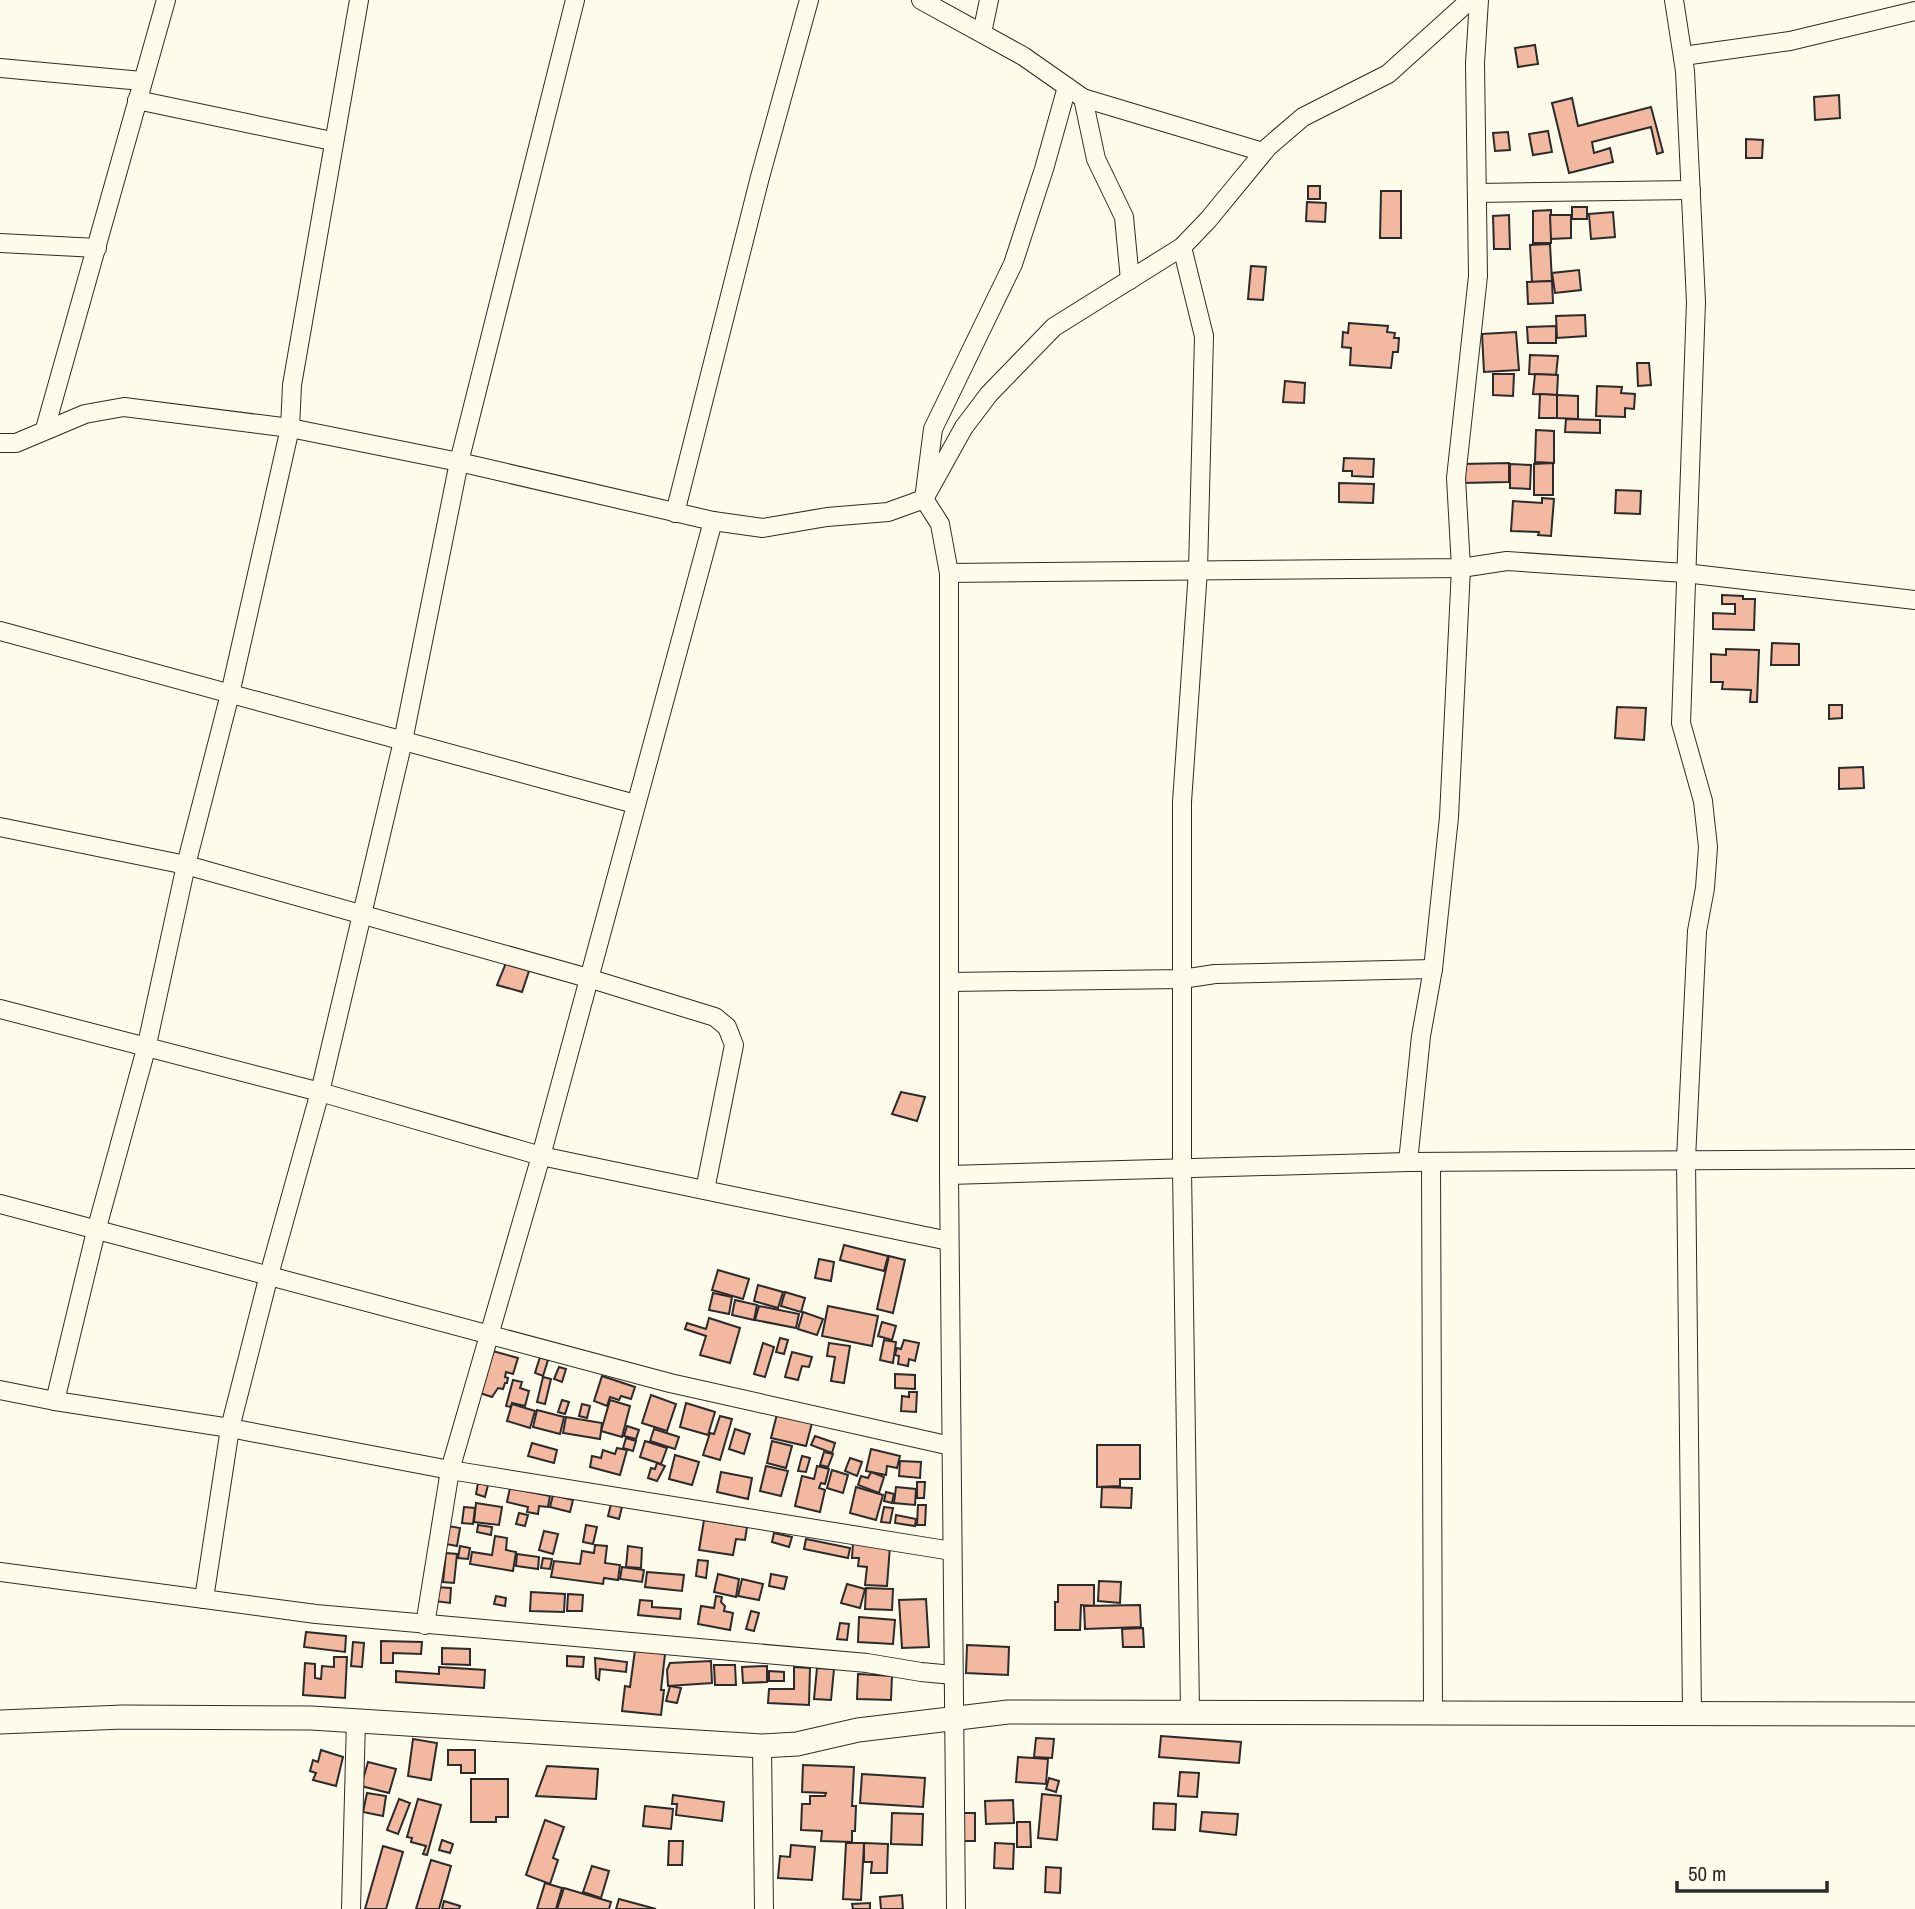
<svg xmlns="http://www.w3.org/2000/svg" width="1915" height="1909" font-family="'Archivo Narrow',sans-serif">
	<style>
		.building { fill: #f2b8a0; stroke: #2b2b2b; stroke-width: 2 }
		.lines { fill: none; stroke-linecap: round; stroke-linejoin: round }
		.minor-casing { stroke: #2b2b2b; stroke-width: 20 }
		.tertiary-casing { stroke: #2b2b2b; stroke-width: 25 }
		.minor { stroke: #fdfbea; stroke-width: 18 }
		.tertiary { stroke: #fdfbea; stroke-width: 23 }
	</style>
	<rect width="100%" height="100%" fill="#fdfbea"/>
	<g class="building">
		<path d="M1535,45L1538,64L1518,67L1515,48Z"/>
		<path d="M1839,95L1840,118L1815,120L1814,97Z"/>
		<path d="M1572,98L1578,126L1651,107L1663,152L1657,154L1651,127L1592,142L1594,153L1610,148L1613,162L1569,173L1552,103Z"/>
		<path d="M1548,131L1552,152L1533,155L1529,134Z"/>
		<path d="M1508,132L1510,150L1495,151L1493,133Z"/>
		<path d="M1746,139L1763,140L1762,158H1746Z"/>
		<rect x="1308" y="186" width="12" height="13"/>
		<path d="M1381,191H1401V238H1380Z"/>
		<path d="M1307,202L1326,203L1325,222L1306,221Z"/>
		<rect x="1572" y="207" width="15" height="12"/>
		<path d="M1551,210V243H1533V211Z"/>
		<path d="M1613,212L1615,237L1591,239L1589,214Z"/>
		<path d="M1509,215L1510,249H1494L1493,216Z"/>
		<path d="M1550,215H1571V238L1551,239Z"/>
		<path d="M1550,244L1552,281L1532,282L1530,245Z"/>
		<path d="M1251,266L1266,267L1263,300L1248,299Z"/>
		<path d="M1579,270L1581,290L1555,293L1552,273Z"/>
		<path d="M1552,281L1553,303L1528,304L1527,282Z"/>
		<path d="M1585,315L1586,336L1557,338L1556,316Z"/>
		<path d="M1349,323L1388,326L1387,332L1395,333L1394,338H1399L1398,352H1393L1391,368L1350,365L1351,348L1342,347L1343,332L1348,333Z"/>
		<path d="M1556,326V343H1528L1527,327Z"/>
		<path d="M1516,332L1519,370L1484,372L1482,334Z"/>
		<path d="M1530,355L1558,356L1556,375L1529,374Z"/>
		<path d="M1637,363H1649L1651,385L1638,386Z"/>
		<path d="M1493,374H1514L1513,396L1493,395Z"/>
		<path d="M1535,374L1558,375L1557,395L1533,394Z"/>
		<path d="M1285,381L1305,383L1304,403L1283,402Z"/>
		<path d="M1597,386L1622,387L1621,393L1635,394L1634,409L1625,408V417L1596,416Z"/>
		<path d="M1540,394L1557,395V418H1539Z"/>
		<path d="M1557,395L1578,396V419L1557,418Z"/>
		<path d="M1566,419L1600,420V433L1565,432Z"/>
		<path d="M1536,430L1554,431V463L1535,462Z"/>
		<path d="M1344,458L1374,459L1373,477L1352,476V471H1343Z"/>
		<path d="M1509,463V482L1462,483V464Z"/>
		<path d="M1553,463V495H1534V464Z"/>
		<path d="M1510,464L1531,465L1530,489L1510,488Z"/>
		<path d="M1339,483L1374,484L1373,503L1339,502Z"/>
		<path d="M1616,490L1641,491L1640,514L1615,513Z"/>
		<path d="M1542,498L1554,499L1551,536L1538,535L1539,532L1511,531L1513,501L1542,503Z"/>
		<path d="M1722,595L1743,596V599H1755L1754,630L1713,629V613L1735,614V604H1722Z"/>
		<path d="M1772,643L1799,644V665H1771Z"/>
		<path d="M1726,649L1759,650L1757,702H1750L1751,690L1722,689L1723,682H1711V654L1726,655Z"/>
		<path d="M1829,705H1842V718L1829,719Z"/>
		<path d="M1617,707L1646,708L1644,740L1615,738Z"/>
		<path d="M1863,767L1864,788L1839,789V768Z"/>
		<path d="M506,963L530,968L522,992L497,985Z"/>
		<path d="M901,1092L925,1097L917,1121L892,1114Z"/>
		<path d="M844,1245L888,1256L884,1271L840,1260Z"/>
		<path d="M889,1256L905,1260L893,1313L877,1309Z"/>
		<path d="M819,1259L834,1262L831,1281L815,1278Z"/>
		<path d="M718,1270L749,1279L743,1299L712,1290Z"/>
		<path d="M758,1285L783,1292L778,1308L754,1301Z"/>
		<path d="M785,1292L805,1298L801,1312L781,1306Z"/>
		<path d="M713,1293L732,1297L729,1314L709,1310Z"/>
		<path d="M735,1300L757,1305L754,1320L732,1315Z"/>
		<path d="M759,1306L799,1314L796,1328L755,1320Z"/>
		<path d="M828,1306L878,1316L872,1346L822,1336Z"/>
		<path d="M803,1312L823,1319L817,1335L798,1329Z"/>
		<path d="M709,1318L740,1328L730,1363L700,1355L706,1336L685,1329L687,1323L706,1329Z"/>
		<path d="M882,1322L896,1326L892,1340L878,1336Z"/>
		<path d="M780,1338L788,1340L784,1354L776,1352Z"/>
		<path d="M884,1340L896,1342L893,1363L880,1360Z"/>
		<path d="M904,1340L919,1343L915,1361L909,1359L908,1366L898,1364L899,1356L895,1355L897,1348L901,1349Z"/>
		<path d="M763,1343L774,1347L765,1377L754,1374Z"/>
		<path d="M829,1343L850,1346L844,1383L831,1381L835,1357L827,1356Z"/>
		<path d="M489,1350L518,1358L513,1374L506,1372L505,1377L508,1378L507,1383H505L503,1389L498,1388L492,1397L477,1392Z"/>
		<path d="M792,1352L812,1357L809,1367L802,1366L798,1380L785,1377Z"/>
		<path d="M540,1357L548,1360L543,1376L535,1373Z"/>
		<path d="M559,1367L566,1369L562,1382L554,1379Z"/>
		<path d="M895,1374L915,1375V1389L895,1388Z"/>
		<path d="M602,1376L635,1387L631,1399L621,1396L619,1400L610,1397L607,1406L594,1401Z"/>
		<path d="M543,1377L551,1379L545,1404L537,1402Z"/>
		<path d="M513,1380L522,1382L520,1388L529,1391L525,1406L512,1403L511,1407L506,1406Z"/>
		<path d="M909,1392H917L916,1412L901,1411L902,1396L909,1397Z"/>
		<path d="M651,1395L676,1404L667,1431L642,1423Z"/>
		<path d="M562,1400L569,1402L565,1414L558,1412Z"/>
		<path d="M610,1400L630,1406L622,1437L601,1431Z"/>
		<path d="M686,1403L715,1412L708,1435L680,1427Z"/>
		<path d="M512,1404L535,1411L530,1428L507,1421Z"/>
		<path d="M582,1404L590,1406L587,1418L579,1416Z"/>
		<path d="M537,1410L564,1417L560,1434L533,1427Z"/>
		<path d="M777,1414L812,1423L806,1446L771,1438Z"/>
		<path d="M720,1416L732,1419L720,1460L703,1455L710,1433L714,1434Z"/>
		<path d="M566,1417L602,1423L600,1439L563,1433Z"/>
		<path d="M627,1426L639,1430L636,1439L624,1436Z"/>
		<path d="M654,1429L679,1437L675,1449L650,1441Z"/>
		<path d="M735,1429L750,1434L744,1454L729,1449Z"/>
		<path d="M815,1436L835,1443L832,1453L811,1445Z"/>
		<path d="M626,1438L636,1441L633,1451L623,1448Z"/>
		<path d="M645,1441L667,1448L661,1464L640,1457Z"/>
		<path d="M772,1441L792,1446L786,1468L767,1463Z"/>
		<path d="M532,1443L557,1450L554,1463L528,1456Z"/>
		<path d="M1097,1445H1140V1479H1120V1486L1097,1487Z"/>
		<path d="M617,1448L627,1450L620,1475L590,1467L592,1456L601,1458L603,1450L615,1454Z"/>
		<path d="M871,1449L900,1456L897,1468L887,1466L886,1475L866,1471Z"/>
		<path d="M824,1452L833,1454L828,1467L820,1465Z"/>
		<path d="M675,1455L699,1462L692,1485L669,1479Z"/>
		<path d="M802,1456L810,1458L806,1472L798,1471Z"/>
		<path d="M850,1458L862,1462L857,1476L845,1471Z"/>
		<path d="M900,1461L921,1462L920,1478L899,1476Z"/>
		<path d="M657,1463L665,1466L657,1481L648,1478L651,1468L655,1469Z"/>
		<path d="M766,1466L788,1471L781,1496L760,1491Z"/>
		<path d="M817,1466L829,1469L825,1484L821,1483L819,1488L825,1490L820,1512L795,1506L802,1476L814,1479Z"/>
		<path d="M832,1470L848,1475L843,1493L827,1488Z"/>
		<path d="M721,1472L752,1478L748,1499L717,1492Z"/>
		<path d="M871,1472L884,1477L879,1493L858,1485L861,1476L868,1478Z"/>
		<path d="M917,1482H925L924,1498H917Z"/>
		<path d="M478,1483L488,1485L485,1497L476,1494Z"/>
		<path d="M856,1487L883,1495L876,1520L850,1513Z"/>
		<path d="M896,1487L916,1489L915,1505L894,1503Z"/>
		<path d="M1102,1487L1132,1488L1131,1508L1101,1507Z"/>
		<path d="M510,1488L550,1496L548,1507L539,1506L538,1514L527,1512L528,1507L507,1502Z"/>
		<path d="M886,1492L894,1494L892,1503L884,1501Z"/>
		<path d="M553,1495L573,1500L570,1512L550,1507Z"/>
		<path d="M476,1503L502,1507L499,1525L474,1522Z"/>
		<path d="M611,1504L622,1507L619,1519L608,1516Z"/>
		<path d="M918,1505H926L925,1525H917Z"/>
		<path d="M464,1507L475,1508L473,1524L462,1523Z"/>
		<path d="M884,1507L893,1508L890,1523L881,1522Z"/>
		<path d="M519,1513L528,1515L525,1526L516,1524Z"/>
		<path d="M896,1515L916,1519L915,1526L895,1523Z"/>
		<path d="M704,1520L747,1527L745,1540L736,1539L733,1555L699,1550Z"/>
		<path d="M478,1525L492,1527L491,1535L477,1532Z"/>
		<path d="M586,1525L597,1527L593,1544L583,1542Z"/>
		<path d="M448,1526L460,1528L457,1546L446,1544Z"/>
		<path d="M544,1531L558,1534L553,1554L539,1550Z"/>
		<path d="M774,1533L792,1537L789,1547L772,1542Z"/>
		<path d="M495,1536L507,1538L506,1550L516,1552L513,1571L470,1564L472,1552L492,1555Z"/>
		<path d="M806,1539L850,1548L848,1558L804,1549Z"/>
		<path d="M853,1543L890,1546L887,1586L865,1585L867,1567L858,1566L859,1558H852Z"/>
		<path d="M595,1545L607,1546L605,1563L620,1565L618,1580L604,1578L603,1584L551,1577L554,1561L580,1564L582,1551L594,1553Z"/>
		<path d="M460,1546L470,1548L468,1559L458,1558Z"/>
		<path d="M628,1546L642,1548L641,1568L626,1567Z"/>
		<path d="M446,1553L457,1554L454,1583L443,1582Z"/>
		<path d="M517,1554L539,1557L538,1569L516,1566Z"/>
		<path d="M543,1558L552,1559L550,1569L541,1568Z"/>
		<path d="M698,1560L708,1561L706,1578L696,1576Z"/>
		<path d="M622,1567L644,1570L642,1582L620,1579Z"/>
		<path d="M647,1572L684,1575L682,1591L645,1587Z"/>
		<path d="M718,1574L739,1579L736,1597L714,1592Z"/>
		<path d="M771,1574L787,1577L784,1589L769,1586Z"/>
		<path d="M742,1579L763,1584L759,1600L738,1596Z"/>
		<path d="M1099,1581L1121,1582L1120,1603L1098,1601Z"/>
		<path d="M847,1584L865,1589L860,1608L841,1603Z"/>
		<path d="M1058,1585H1094V1606L1081,1605L1080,1630H1055V1602H1058Z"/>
		<path d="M436,1587L451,1588L450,1603L434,1601Z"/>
		<path d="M866,1588L893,1589L892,1610L865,1609Z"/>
		<path d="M531,1592L565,1594L564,1612L530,1611Z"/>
		<path d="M568,1594L583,1595L582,1611H567Z"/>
		<path d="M496,1596L506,1598L505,1606L494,1604Z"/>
		<path d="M716,1596L722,1597L721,1602L725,1606L724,1611L733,1613L730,1630L698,1624L701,1606L714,1608Z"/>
		<path d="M926,1599L929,1647L902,1648L899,1600Z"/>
		<path d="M640,1600L652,1601V1607L681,1609L680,1619L638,1615Z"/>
		<path d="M1140,1605L1141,1627L1085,1629L1084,1606Z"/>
		<path d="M751,1611L759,1613L754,1631L746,1629Z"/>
		<path d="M859,1617L895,1620L893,1644L858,1642Z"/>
		<path d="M840,1623L849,1624L847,1640L837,1639Z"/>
		<path d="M1143,1628L1144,1647H1123L1122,1629Z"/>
		<path d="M306,1632L346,1636L345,1652L304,1647Z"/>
		<path d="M381,1641L422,1642L421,1654L393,1653V1663H381Z"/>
		<path d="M353,1642L364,1643L362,1667L351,1666Z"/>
		<path d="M967,1645L1009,1647L1008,1675L966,1673Z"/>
		<path d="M442,1648L470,1649V1665L442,1664Z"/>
		<path d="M635,1650L665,1654L661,1690H664L661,1715L622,1711L625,1686L630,1687Z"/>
		<path d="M567,1656L584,1657L583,1667L567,1666Z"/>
		<path d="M334,1657H347L345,1698L303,1695L305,1663L315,1664V1678L321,1679L322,1666L334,1667Z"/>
		<path d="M595,1658L627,1662L626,1672L600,1669L599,1680L596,1678Z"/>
		<path d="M711,1661L712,1683L668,1686L667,1670L670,1663Z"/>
		<path d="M714,1665H735L736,1685H715Z"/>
		<path d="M767,1666V1682L743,1683L742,1667Z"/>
		<path d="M439,1667L485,1670L484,1688L396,1682V1671L439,1674Z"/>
		<path d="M794,1667L810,1668L809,1705L768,1703L769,1689H794Z"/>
		<path d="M817,1668L834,1669L831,1700L814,1699Z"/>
		<path d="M769,1671L784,1672V1681H769Z"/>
		<path d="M858,1674L892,1676L891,1700L857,1699Z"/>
		<path d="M670,1686L681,1688L677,1703L666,1701Z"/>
		<path d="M1161,1736L1241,1742L1239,1763L1159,1757Z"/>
		<path d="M1036,1738L1054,1739L1052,1758L1034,1757Z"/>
		<path d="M413,1739L437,1743L431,1780L408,1776Z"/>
		<path d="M321,1750L343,1757L336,1786L313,1780L316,1773L310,1771L313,1760L318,1762Z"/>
		<path d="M448,1750H475V1773H461V1765H448Z"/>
		<path d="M1018,1757L1048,1759L1046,1784L1016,1782Z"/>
		<path d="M368,1762L396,1769L389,1793L361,1786Z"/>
		<path d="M803,1765L854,1767L852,1806H856L855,1831H852V1842L821,1841L822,1831L801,1830L802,1804H810V1796H825L826,1793L802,1792Z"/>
		<path d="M547,1766L598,1769L596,1799L536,1796Z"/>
		<path d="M1180,1772L1199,1773L1197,1797L1178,1796Z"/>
		<path d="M862,1774L925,1778L923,1807L860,1803Z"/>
		<path d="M1049,1778L1059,1781L1056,1792L1046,1789Z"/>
		<path d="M471,1779H508V1817H496V1822H471Z"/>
		<path d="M367,1793L386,1796L383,1816L363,1812Z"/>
		<path d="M1042,1794L1061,1796L1057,1840L1038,1838Z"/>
		<path d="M673,1795L724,1802L722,1821L676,1815L677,1804H672Z"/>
		<path d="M399,1799L410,1803L398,1834L387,1830Z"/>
		<path d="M418,1799L441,1805L427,1855L423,1854L426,1846L411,1842L412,1838L407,1837Z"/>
		<path d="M1013,1800L1014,1823L986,1824L985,1801Z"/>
		<path d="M1154,1803L1176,1804L1175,1830L1153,1829Z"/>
		<path d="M645,1806L673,1809L671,1829L643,1826Z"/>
		<path d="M1202,1812L1238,1814L1236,1835L1200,1831Z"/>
		<path d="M892,1813L923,1814L922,1845L891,1844Z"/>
		<rect x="957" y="1813" width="18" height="28"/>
		<path d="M545,1820L564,1827L553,1858L558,1860L550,1884L526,1875Z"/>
		<path d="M1017,1822H1030L1031,1847H1017Z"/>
		<path d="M442,1840L453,1844L450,1853L439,1850Z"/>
		<path d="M669,1841H683L682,1865H668Z"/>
		<path d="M846,1843H864L861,1900L843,1899Z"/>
		<path d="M864,1843L888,1844L887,1873H871L872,1862H864Z"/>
		<path d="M995,1843L1014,1844L1013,1869L994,1868Z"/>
		<path d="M791,1845L815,1847L812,1880L778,1878L780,1856L790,1857Z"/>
		<path d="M383,1846L403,1852L386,1909H365Z"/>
		<path d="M431,1860L451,1866L439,1909H416Z"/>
		<path d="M592,1866L609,1871L601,1898L583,1892Z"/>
		<path d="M1046,1867L1061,1868L1060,1893L1045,1892Z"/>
		<path d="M545,1883L562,1888L556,1909H537Z"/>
		<path d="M564,1888L611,1902L609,1909H557Z"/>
		<path d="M902,1895L903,1909H881L880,1897Z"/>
		<path d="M619,1899L656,1909H616Z"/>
		<path d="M444,1901L460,1906L459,1909H442Z"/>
		<path d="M870,1903V1909H853L852,1904Z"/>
	</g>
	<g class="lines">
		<defs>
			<g id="minor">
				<path d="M921,0L1023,56L1083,98L1263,152"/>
				<path d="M1674,0L1685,71L1696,302L1681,723L1703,801L1708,847L1705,888L1697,931L1686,1159L1692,1714"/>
				<path d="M982,33L989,0"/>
				<path d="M1683,56L1790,41L1915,11"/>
				<path d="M0,68L142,81"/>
				<path d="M1083,98L1096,159L1124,217L1130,280"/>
				<path d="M137,100L332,141"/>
				<path d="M1477,193L1691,190"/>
				<path d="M0,243L97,248"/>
				<path d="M1182,247L1204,336L1198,570L1182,802V1169L1190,1711"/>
				<path d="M45,429L166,0"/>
				<path d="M0,443H16L85,414L124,407L290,428L459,462L713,521L763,528L827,517L888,512L924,499L964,427L989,394L1054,327L1182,247L1208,220L1268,147L1303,117L1388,74L1470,0"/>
				<path d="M675,513L760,177L809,0"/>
				<path d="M949,573L1461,568L1507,561L1685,573L1915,600"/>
				<path d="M0,631L635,804"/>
				<path d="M0,827L186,865L588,978L715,1017L727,1027L734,1045L705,1190"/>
				<path d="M949,982L1182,979L1215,974L1433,969"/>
				<path d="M0,1009L320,1092L541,1156L949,1241"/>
				<path d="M1408,1162L1421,1036L1433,969L1449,817L1461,568L1456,478L1478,276L1475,63L1479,0"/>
				<path d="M1431,1162L1433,1712"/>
				<path d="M949,1175L1408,1162L1915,1159"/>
				<path d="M0,1204L670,1383L951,1446"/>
				<path d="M0,1390L55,1401L230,1428L450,1470L952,1551"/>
				<path d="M55,1401L96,1231L146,1049L186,865L230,694L290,428L292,385L359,0"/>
				<path d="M0,1572L316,1614L867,1663L921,1672L953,1675"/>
				<path d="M204,1599L230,1428L269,1275L320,1092L403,741L459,462L575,0"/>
				<path d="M425,1625L450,1470L541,1156L713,521"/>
				<path d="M762,1746L764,1909"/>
				<path d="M351,1909L356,1720"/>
				<path d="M956,1909L949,1175V573L940,524L924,499L933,429L1013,264L1044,169L1067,87"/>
			</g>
			<path id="tertiary" d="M0,1722L123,1717L311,1718L762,1746L797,1744L858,1730L1008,1712L1915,1714"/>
		</defs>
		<use href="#minor" class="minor-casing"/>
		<use href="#tertiary" class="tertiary-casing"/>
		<use href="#minor" class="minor"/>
		<use href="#tertiary" class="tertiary"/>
	</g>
	<path d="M1677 1881v10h150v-10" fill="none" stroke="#2b2b2b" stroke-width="3.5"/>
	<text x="1688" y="1881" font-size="21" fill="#2b2b2b" stroke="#fdfbea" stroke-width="5" paint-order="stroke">50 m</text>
</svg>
